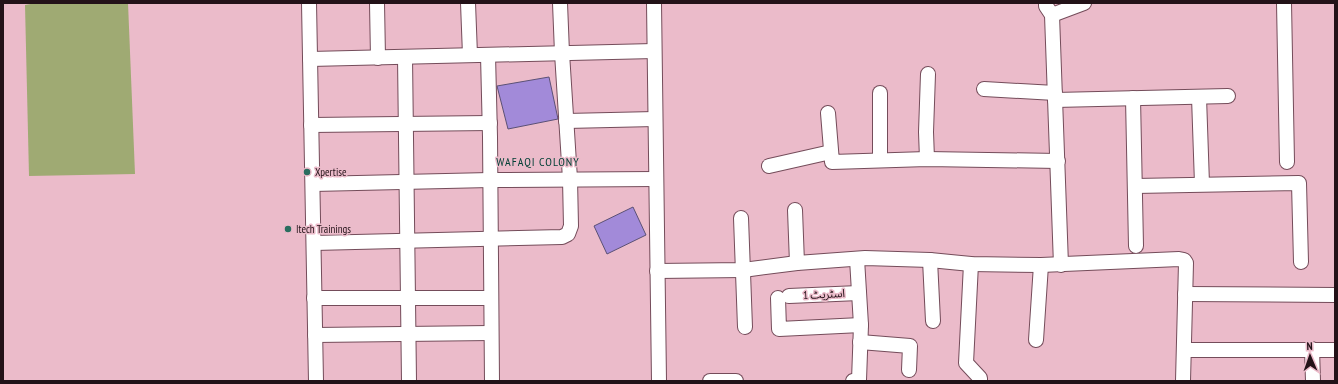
<svg xmlns="http://www.w3.org/2000/svg" width="1338" height="384" font-family="'PT Sans Narrow','Noto Sans Arabic',sans-serif">
	<style>
		.green { fill: #9faa73 }
		.building { fill: #a28ad9; stroke: #5b5175 }
		.lines { fill: none; stroke-linecap: round; stroke-linejoin: round }
		.minor-casing { stroke: #744c5a; stroke-width: 16 }
		.minor { stroke: #fff; stroke-width: 14 }
		.poi-dot { fill: #2a6d5f; stroke: #ebbbca; stroke-width: 1.5 }
		.labels { text-anchor: middle; stroke-width: 3; stroke-linejoin: round; paint-order: stroke }
		.poi-label { font-size: 11px; fill: #231218; stroke: #ebbbca; text-anchor: start }
		.street-label { font-size: 11px; fill: #231218; stroke: #ebbbca }
		.neighbourhood-label { font-size: 12px; letter-spacing: 1px; fill: #034036; stroke: #ebbbca }
	</style>
	<rect width="100%" height="100%" fill="#ebbbca"/>
	<path class="green" d="M36,3H128L135,174L29,176L25,5Z"/>
	<g class="building">
		<path d="M549,77L558,119L508,129L497,86Z"/>
		<path d="M633,207L646,235L607,254L594,226Z"/>
	</g>
	<g class="lines">
		<defs>
			<g id="minor">
				<path d="M309,3L316,381"/>
				<path d="M377,3L378,58"/>
				<path d="M468,3L470,55"/>
				<path d="M654,3L659,381"/>
				<path d="M1046,3V6L1052,15L1061,265"/>
				<path d="M1284,3L1287,162"/>
				<path d="M1052,15L1084,3"/>
				<path d="M488,55L490,137L492,381"/>
				<path d="M405,57L409,381"/>
				<path d="M310,59L654,51"/>
				<path d="M984,89L1055,93"/>
				<path d="M880,93V160"/>
				<path d="M1199,97L1202,184"/>
				<path d="M1133,98L1136,246"/>
				<path d="M1055,100L1228,96"/>
				<path d="M828,113L832,162L927,159L1058,161"/>
				<path d="M566,121L655,119"/>
				<path d="M311,125L490,123"/>
				<path d="M927,159L926,132L928,74"/>
				<path d="M769,166L831,152"/>
				<path d="M313,184L490,180L656,179"/>
				<path d="M1135,186L1299,183L1301,262"/>
				<path d="M795,210L797,263"/>
				<path d="M741,218L745,327"/>
				<path d="M314,243L562,237L568,234L571,226L570,179L562,53L560,3"/>
				<path d="M930,260L933,321"/>
				<path d="M971,264L966,363L980,378V381"/>
				<path d="M657,271L743,270L797,263L865,258L930,260L971,264L1041,265L1179,259L1184,260L1186,263L1183,381"/>
				<path d="M1185,294L1335,295"/>
				<path d="M789,296L859,293"/>
				<path d="M314,298H491"/>
				<path d="M778,298L779,329L861,325"/>
				<path d="M315,335L491,333"/>
				<path d="M1036,340L1041,265"/>
				<path d="M860,342L910,346L909,370"/>
				<path d="M1312,349L1313,381"/>
				<path d="M1184,350H1335"/>
				<path d="M710,381H736"/>
				<path d="M853,381L859,380L861,325L857,259"/>
			</g>
		</defs>
		<use href="#minor" class="minor-casing"/>
		<use href="#minor" class="minor"/>
	</g>
	<g class="poi-dot">
		<circle cx="307" cy="172" r="4"/>
		<circle cx="288" cy="229" r="4"/>
	</g>
	<g class="labels">
		<g class="poi-label">
			<text x="315" y="176">Xpertise</text>
			<text x="296" y="233">Itech Trainings</text>
		</g>
		<g class="street-label">
			<text transform="translate(824 294) rotate(-3)" y="4">اسٹریٹ 1</text>
		</g>
		<g class="neighbourhood-label">
			<text x="538" y="166">WAFAQI COLONY</text>
		</g>
	</g>
	<rect width="1338" height="384" fill="none" stroke="#231218" stroke-width="8"/>
	<g transform="translate(1310 356) rotate(358)" stroke="#ebbbca" stroke-width="3" paint-order="stroke">
	<path d="M0-3L7 15L0 10L-7 15Z" fill="#231218"/>
	<text y="-6" font-size="11" font-weight="bold" text-anchor="middle" fill="#231218">N</text>
	</g>
</svg>
